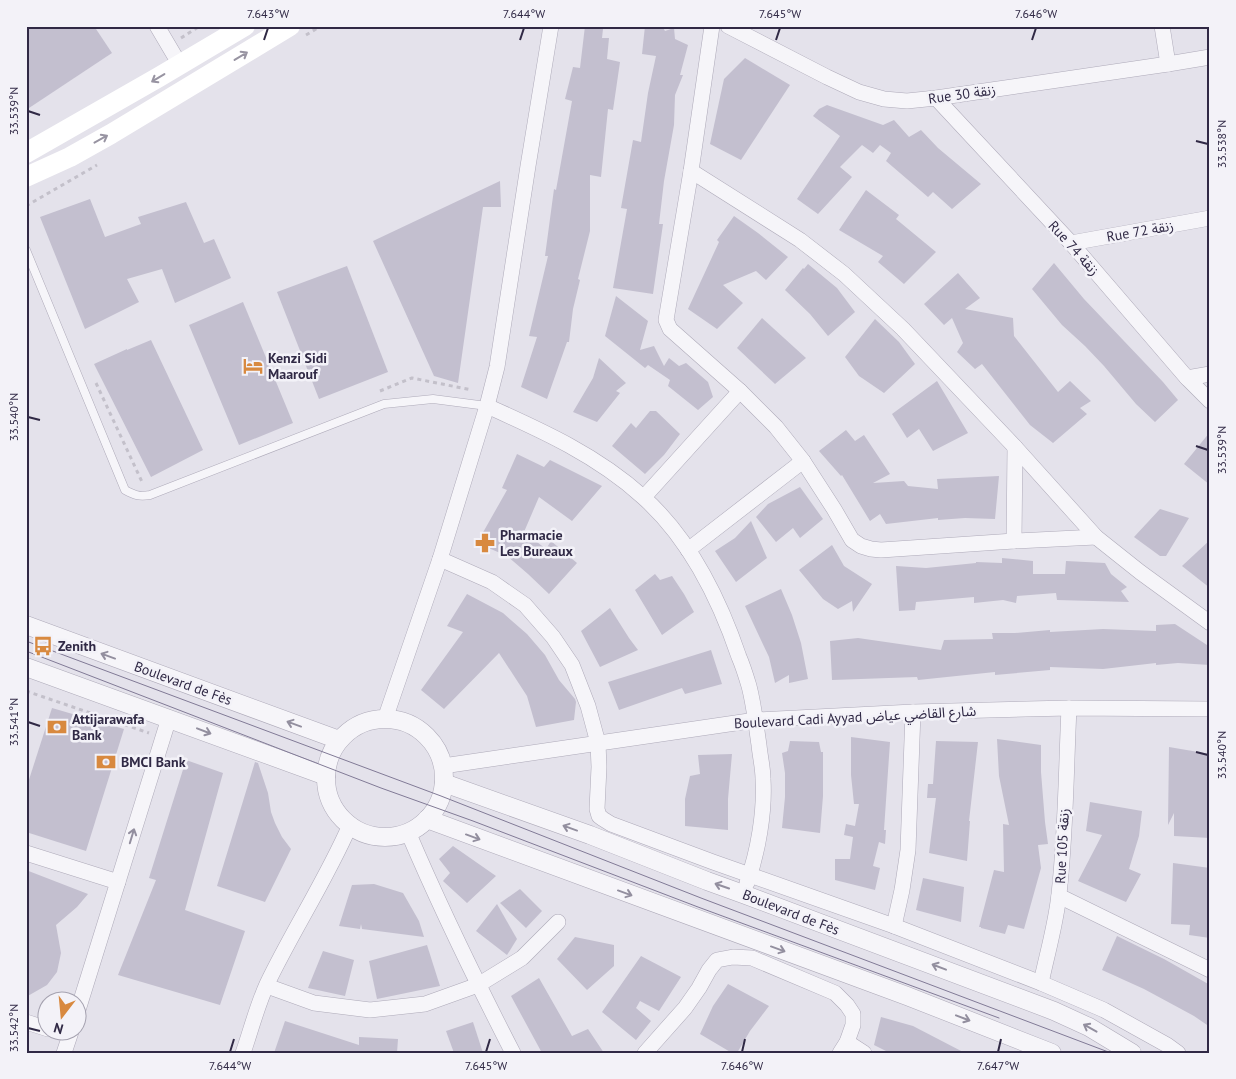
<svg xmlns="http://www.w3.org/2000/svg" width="1236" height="1079" font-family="'PT Sans','Noto Sans Arabic',sans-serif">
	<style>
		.building { fill: #c3bfcf }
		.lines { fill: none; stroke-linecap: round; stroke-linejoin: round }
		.service-casing { stroke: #aeaab9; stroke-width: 9 }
		.minor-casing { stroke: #aeaab9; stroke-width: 16 }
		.tertiary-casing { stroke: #aeaab9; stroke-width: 19 }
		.path { stroke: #c3c0ca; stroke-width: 3; stroke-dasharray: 4 4; stroke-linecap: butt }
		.service { stroke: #f6f5f9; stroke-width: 8 }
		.minor { stroke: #f6f5f9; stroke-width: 15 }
		.tertiary { stroke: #f6f5f9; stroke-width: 18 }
		.secondary { stroke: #fff; stroke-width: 20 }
		.tram { stroke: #817a96; stroke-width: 1 }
		.oneway { stroke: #9894a2 }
		.oneway2 { stroke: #938f9f }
		.ticks { fill: none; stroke: #302945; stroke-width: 2 }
		.labels { text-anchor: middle; stroke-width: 5; stroke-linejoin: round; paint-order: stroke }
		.street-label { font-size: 14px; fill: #302945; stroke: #f3f2f8 }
		.poi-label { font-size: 14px; font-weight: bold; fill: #302945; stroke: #f3f2f8; text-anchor: start }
		.neatline { fill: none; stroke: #302945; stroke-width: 2 }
		.ticks-label { font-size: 12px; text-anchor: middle; fill: #302945 }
	</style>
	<rect width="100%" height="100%" fill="#e4e2eb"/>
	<g class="building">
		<path d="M26,26H94L112,53L26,110Z"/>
		<path d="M585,26H595L603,29L602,38H609L607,59L620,62L613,110L608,109L601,177L590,175V231L578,279L580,280L573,309L569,342H567L547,399L521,387L537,337L529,336L548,256H545L554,189L556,190L572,101L565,99L573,67L580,68Z"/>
		<path d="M645,26H662L665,31L674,28L675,39L688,45L680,75H683L675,95L674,125L664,181L659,224H663L653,294L613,288L627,209L621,208L633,140L641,142L648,93L656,56L642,54Z"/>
		<path d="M745,58L790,85L741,160L710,144L724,79Z"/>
		<path d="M827,105L883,125L894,120L909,137L921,130L938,148L981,184L952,209L933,192L928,197L886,161L891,153L880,145L873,153L862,145L840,167L852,177L818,214L797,199L840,136L813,116L819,109Z"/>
		<path d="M500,181L501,207H483L458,383L434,376L373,241Z"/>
		<path d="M866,190L899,215L896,219L936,252L904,284L878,262L883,256L839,230Z"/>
		<path d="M90,199L105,237L141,224L138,217L186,202L204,243L214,239L231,278L175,303L162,269L127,279L139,302L85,329L40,217Z"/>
		<path d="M734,216L758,233L788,257L766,280L756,271L723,285L743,303L717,329L688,309L719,242L717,240Z"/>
		<path d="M1054,263L1084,299L1163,382L1178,400L1155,422L1136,404L1104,366L1085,346L1062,325L1032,289Z"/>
		<path d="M808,264L837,288L855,312L828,336L810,314L785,290L803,268L804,269Z"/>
		<path d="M347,266L388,372L319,399L277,292Z"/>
		<path d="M958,273L980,298L965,309L1013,318L1014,336L1058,392L1070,381L1091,401L1080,408L1087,414L1053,443L1030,425L982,364L975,369L957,352L963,343L952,318L944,325L924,304Z"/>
		<path d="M616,296L648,321L640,350L654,346L664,366L669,358L679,366L686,363L708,382L713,397L698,410L668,386L670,380L648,365L645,368L605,336Z"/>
		<path d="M243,302L293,423L239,445L189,325Z"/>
		<path d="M762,318L806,358L775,384L737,348Z"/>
		<path d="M875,319L899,342L915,364L884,393L859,376L845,357Z"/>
		<path d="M151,340L203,450L151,477L94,364L127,349V350Z"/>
		<path d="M599,358L626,383L616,391L620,393L597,422L573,412L593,378Z"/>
		<path d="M937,381L968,433L933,451L919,429L907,438L892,414Z"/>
		<path d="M650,411H656L680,434L664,455L645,474L612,446L631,423L636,428Z"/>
		<path d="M846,430L855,441L864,435L890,474L873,483L904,481L908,486L938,489L937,479L999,476L995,519L965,518L938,520V518L886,524L880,514L870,521L842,475L841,476L819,451Z"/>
		<path d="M1210,432V485L1184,464Z"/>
		<path d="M517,454L544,467L550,460L602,486L572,521L539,497L524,532L546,549L551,541L577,563L549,594L528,574L507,556L477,543L507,490L502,488Z"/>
		<path d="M800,487L823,519L800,538L793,528L776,542L756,517L768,504Z"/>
		<path d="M1160,509L1189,518L1166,556H1160L1134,537Z"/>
		<path d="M751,521L767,558L736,582L715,551L735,538Z"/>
		<path d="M1210,540V588L1182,566Z"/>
		<path d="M832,545L844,566L872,584L853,612L852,601L838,609L823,599L799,570Z"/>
		<path d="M1002,558L1033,561V574H1065L1066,561L1105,563L1111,574L1127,587L1121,591L1129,602L1057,600L1056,593L1017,596L1016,603L1003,600L974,603V597L916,602L915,610L899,611L896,566L926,568L976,563V562L1002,563Z"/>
		<path d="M655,574L660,580L672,576L684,594L694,612L662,635L635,590Z"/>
		<path d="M781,589L792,615L801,643L808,679L789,683V675L775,683L769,657L745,606Z"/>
		<path d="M467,594L503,613L527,634L545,655L559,680L575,699L576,702L574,720L536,727L527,696L499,653L444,709L421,690L463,632L447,626Z"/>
		<path d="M610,608L629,638L638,650L600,667L581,631Z"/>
		<path d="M1175,624L1210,647V665L1178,663L1156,665V663L1103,669L1050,667V670L995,675V672L918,680L917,677L832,680L830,641L858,638L941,650L944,640L993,639L992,633H1015L1050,630V632L1103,629L1156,631V625Z"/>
		<path d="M711,650L722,684L685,694L682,688L619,710L608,682Z"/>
		<path d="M52,708L124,729L86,851L26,832V789Z"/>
		<path d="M851,737L890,742L884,830H886L885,844L879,842L873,866L880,868L875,890L835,880V859H850L853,837L844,835L846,824L855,826L859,804H854L851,775Z"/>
		<path d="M997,739L1041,745V772L1045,822L1048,844L1038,845L1041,868L1024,929L1008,925L1005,934L981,928V927H979L994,870L1004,872L1003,824L1009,825L999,776Z"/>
		<path d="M790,741L819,742L821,752H823V796L820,833L782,828L785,797V773L782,753L788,751Z"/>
		<path d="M936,741L978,742L969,821H970L967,861L929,853L936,798H927L928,784H933Z"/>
		<path d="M1169,747L1210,754V838L1174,836V813L1168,825Z"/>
		<path d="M732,754L728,799V830L685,826V799L690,776L700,774L698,755Z"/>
		<path d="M186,760L223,773L185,910L245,931L220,1005L118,975L156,880L149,878Z"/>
		<path d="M255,762L258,763L268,793L271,812L275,823L282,837L291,849L265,902L217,886Z"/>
		<path d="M1090,802L1142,811L1139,836L1129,869L1141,874L1126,902L1078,881L1102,835L1086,831Z"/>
		<path d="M453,846L496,876L467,903L443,881L450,873L439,859Z"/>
		<path d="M1173,863L1210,868V938L1189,935L1190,925L1171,924Z"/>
		<path d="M26,870L88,894L77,907L56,925L61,953L57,972L47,985L26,997Z"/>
		<path d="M923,878L964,887L961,922L916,910Z"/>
		<path d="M374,884L403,893L419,921L424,937L362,929L361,924L360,929L339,926L352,885Z"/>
		<path d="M520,889L542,911L526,928L500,903Z"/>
		<path d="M497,904L517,939L507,955L476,931Z"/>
		<path d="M1117,936L1164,959L1210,985V1027L1194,1016L1144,989L1102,970Z"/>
		<path d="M575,937L614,945V966L587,990L557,959Z"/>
		<path d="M427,945L440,986L377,999L369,961Z"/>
		<path d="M323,951L354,960L345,996L308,988Z"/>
		<path d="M641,956L681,977L659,1011L640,1001L636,1008L651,1021L636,1040L602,1012Z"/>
		<path d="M539,978L572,1036L588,1029L604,1053H542L511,996Z"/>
		<path d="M728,984L769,1006L750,1031L737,1053H732L700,1034L713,1006Z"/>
		<path d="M881,1017L913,1026L965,1053H890L874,1045Z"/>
		<path d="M285,1021L359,1045V1037L398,1039L397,1053H274Z"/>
		<path d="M473,1022L483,1053H454L446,1031Z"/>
	</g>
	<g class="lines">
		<defs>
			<path id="service" d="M26,250L125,490C134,495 139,497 150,495L384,404L433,399L487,406"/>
			<g id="minor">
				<path d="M157,26L180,65"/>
				<path d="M712,26L691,171L666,320L670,329L740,391L776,427L803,461L834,509L852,540L861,546L871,549L881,550L1014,541L1096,537"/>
				<path d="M728,26L827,77L859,92L884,99L907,101L936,98L1168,64L1210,57"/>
				<path d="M1162,26L1168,64"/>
				<path d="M936,98L1071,243L1187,378L1210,401"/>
				<path d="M691,171L800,240L844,274L903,329L1015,447L1096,537L1140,572L1210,623"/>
				<path d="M1071,243L1210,218"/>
				<path d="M1187,378L1210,374"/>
				<path d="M487,406C543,431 598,456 643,497C690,539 719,598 739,657C743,666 746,676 749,686C754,705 756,725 759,745C760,756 763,768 763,779C765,812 758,852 747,883"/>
				<path d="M644,497L740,391"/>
				<path d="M1014,541L1015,447"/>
				<path d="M688,550L803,461"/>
				<path d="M440,559L492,582L525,605L553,637L572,665L588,706L598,743L599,767L597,809L599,816L603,819L611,824L713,862L894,926L1041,983L1104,1010L1167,1045L1178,1053"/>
				<path d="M385,719L440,559L487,406L497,367L528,166L551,26"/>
				<path d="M443,766L756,720L913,712L1069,708L1210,709"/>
				<path d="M408,832C440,907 476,981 513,1053"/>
				<path d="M26,853L118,882"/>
				<path d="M1059,896L1210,970"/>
				<path d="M894,926L902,890L908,850L913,712"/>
				<path d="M1041,983C1047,954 1056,924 1059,894C1066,832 1066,770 1069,708"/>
				<path d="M267,986L314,1003L370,1010L425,1004L478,985L522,958L558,922"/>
				<path d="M78,1010L169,718"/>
				<path d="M26,1022L48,1029"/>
				<path d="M847,1042L864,1053"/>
				<path d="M64,1053L71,1032"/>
				<path d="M243,1053C251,1030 257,1006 267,984C293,930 326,880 350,825"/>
				<path d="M645,1053L685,1008L699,988L709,970L717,960L733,957L752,958L835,993L847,1005L853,1014V1025L847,1042L840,1053"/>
			</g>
			<g id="tertiary">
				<path d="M26,625L339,740"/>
				<path d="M26,667L326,776"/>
				<circle cx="385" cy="778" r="59"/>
				<path d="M444,783L590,835L707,881L743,894L1054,1011L1089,1027L1132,1053"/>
				<path d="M427,819L907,996L1052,1053"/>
			</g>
		</defs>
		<use href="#service" class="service-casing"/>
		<use href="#minor" class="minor-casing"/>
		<use href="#tertiary" class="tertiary-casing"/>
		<g class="path">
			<path d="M306,35L321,26"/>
			<path d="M181,38L200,26"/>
			<path d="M26,206L97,165"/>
			<path d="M96,383L143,484"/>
			<path d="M380,391L412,378L472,390"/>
			<path d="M26,691L149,733"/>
		</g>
		<use href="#service" class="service"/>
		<use href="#minor" class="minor"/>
		<use href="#tertiary" class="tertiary"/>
		<g class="secondary">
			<path d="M26,153L159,77L245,26"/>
			<path d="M26,177L70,157L111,134L290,26"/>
		</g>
		<g class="tram">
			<path d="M26,641L441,796L701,898L1111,1053"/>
			<path d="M26,651L381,788L473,821L698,907L999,1018"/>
		</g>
	</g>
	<defs><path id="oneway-shaft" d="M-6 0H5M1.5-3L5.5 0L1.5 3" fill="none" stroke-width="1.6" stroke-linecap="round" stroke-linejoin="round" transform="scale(1.25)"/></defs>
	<g class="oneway">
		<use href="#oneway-shaft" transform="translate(241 56) rotate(-31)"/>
		<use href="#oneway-shaft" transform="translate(158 78) rotate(149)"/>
		<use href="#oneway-shaft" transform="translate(101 139) rotate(-29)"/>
	</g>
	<g class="oneway2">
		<use href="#oneway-shaft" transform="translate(108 656) rotate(-160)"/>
		<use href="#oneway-shaft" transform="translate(294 724) rotate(-160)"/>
		<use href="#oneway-shaft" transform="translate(204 731) rotate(21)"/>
		<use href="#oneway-shaft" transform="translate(570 828) rotate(-160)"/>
		<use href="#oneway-shaft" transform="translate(132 836) rotate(-73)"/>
		<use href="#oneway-shaft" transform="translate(473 837) rotate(20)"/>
		<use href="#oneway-shaft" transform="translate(722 886) rotate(-161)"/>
		<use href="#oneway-shaft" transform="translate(625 893) rotate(20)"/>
		<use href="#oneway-shaft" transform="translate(778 949) rotate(20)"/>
		<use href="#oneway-shaft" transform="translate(939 967) rotate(-159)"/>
		<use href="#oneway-shaft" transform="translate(963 1018) rotate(21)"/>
		<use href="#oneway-shaft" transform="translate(1090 1028) rotate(-151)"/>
	</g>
	<path class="ticks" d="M264,40L268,28M520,40L524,28M776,40L780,28M1032,40L1036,28M28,111L40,115M1196,141L1208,144M28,417L40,420M1196,446L1208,450M28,722L40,726M1196,752L1208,755M28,1028L40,1031M230,1052L234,1039M486,1052L490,1039M742,1052L745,1039M998,1052L1001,1039"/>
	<defs>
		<symbol id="hotel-bare" viewBox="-9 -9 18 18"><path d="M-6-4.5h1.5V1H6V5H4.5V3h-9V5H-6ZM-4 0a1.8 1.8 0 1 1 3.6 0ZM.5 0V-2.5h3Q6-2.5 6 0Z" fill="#d8893f" stroke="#f3f2f8" stroke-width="2.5" paint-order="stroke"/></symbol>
		<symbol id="pharmacy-bare" viewBox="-9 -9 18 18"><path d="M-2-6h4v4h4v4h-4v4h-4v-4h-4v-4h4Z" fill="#d8893f" stroke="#f3f2f8" stroke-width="2.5" paint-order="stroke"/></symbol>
		<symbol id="bus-bare" viewBox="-9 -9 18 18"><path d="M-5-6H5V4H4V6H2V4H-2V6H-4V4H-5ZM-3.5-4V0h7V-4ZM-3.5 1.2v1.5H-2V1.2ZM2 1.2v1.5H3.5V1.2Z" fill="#d8893f" stroke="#f3f2f8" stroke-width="2.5" paint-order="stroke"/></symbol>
		<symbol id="bank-bare" viewBox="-9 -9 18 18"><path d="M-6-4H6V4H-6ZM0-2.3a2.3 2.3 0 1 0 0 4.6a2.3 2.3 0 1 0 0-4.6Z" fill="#d8893f" stroke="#f3f2f8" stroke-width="2.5" paint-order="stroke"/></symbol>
	</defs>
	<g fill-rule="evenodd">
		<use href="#hotel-bare" x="239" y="352" width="28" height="28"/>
		<use href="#pharmacy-bare" x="471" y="529" width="28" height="28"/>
		<use href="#bus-bare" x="29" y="632" width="28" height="28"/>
		<use href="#bank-bare" x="43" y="713" width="28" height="28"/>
		<use href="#bank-bare" x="92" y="748" width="28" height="28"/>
	</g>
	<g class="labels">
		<g class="street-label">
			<text transform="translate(962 94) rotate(-8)" y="5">Rue 30 زنقة</text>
			<text transform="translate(1140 231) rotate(-10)" y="5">Rue 72 زنقة</text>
			<text transform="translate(1074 248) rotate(48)" y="5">Rue 74 زنقة</text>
			<text transform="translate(183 683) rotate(20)" y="5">Boulevard de Fès</text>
			<text transform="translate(855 717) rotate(-3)" y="5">Boulevard Cadi Ayyad شارع القاضي عياض</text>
			<text transform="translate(1062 846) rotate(-87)" y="5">Rue 105 زنقة</text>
			<text transform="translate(791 912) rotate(21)" y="5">Boulevard de Fès</text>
		</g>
		<g class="poi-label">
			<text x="268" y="363">Kenzi Sidi<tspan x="268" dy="16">Maarouf</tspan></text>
			<text x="500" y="540">Pharmacie<tspan x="500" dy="16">Les Bureaux</tspan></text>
			<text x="58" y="651">Zenith</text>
			<text x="72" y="724">Attijarawafa<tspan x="72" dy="16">Bank</tspan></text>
			<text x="121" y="767">BMCI Bank</text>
		</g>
	</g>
	<rect width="1236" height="1079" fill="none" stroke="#f3f2f8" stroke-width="55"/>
	<g transform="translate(62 1016) rotate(196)"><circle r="24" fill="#f3f2f8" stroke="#a5a2b0"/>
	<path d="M0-4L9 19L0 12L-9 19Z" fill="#d8893f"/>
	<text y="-8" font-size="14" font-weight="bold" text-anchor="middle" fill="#302945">N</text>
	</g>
	<rect x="28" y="28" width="1180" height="1024" class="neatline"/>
	<g class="ticks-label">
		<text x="268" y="18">7.643°W</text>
		<text x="524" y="18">7.644°W</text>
		<text x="780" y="18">7.645°W</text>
		<text x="1036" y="18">7.646°W</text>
		<text transform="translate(14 111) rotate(-90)" y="4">33.539°N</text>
		<text transform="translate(1222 144) rotate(-90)" y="4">33.538°N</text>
		<text transform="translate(14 417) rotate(-90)" y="4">33.540°N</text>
		<text transform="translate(1222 450) rotate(-90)" y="4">33.539°N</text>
		<text transform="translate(14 722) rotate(-90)" y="4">33.541°N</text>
		<text transform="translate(1222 755) rotate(-90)" y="4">33.540°N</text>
		<text transform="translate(14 1028) rotate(-90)" y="4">33.542°N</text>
		<text x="230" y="1070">7.644°W</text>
		<text x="486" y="1070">7.645°W</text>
		<text x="742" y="1070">7.646°W</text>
		<text x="998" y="1070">7.647°W</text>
	</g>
</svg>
